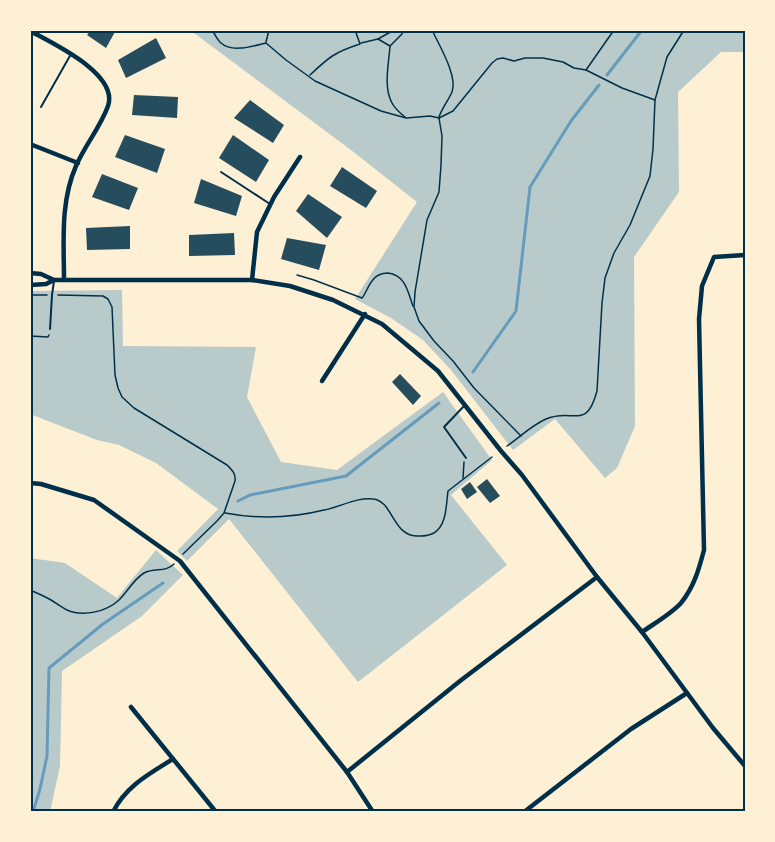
<svg xmlns="http://www.w3.org/2000/svg" width="775" height="842" font-family="'Source Sans 3',sans-serif">
	<style>
		.green { fill: #b9caca }
		.lines { fill: none; stroke-linecap: round; stroke-linejoin: round }
		.stream { stroke: #669bbc; stroke-width: 3 }
		.building { fill: #264d5e }
		.path { stroke: #003049; stroke-width: 1.5 }
		.service { stroke: #003049; stroke-width: 2 }
		.minor { stroke: #003049; stroke-width: 4.5 }
		.neatline { fill: none; stroke: #003049; stroke-width: 2 }
	</style>
	<rect width="100%" height="100%" fill="#fdf0d5"/>
	<g class="green">
		<path d="M190,30H744L745,32V52H721L678,92L679,192L634,257L635,426L617,468L605,478L555,419L513,450L451,370L423,340L391,318L355,299L417,202L351,150Z"/>
		<path d="M122,290L123,346L256,347L247,397L281,462L337,470L443,392L492,460L451,495L507,565L358,682L229,519L187,561L177,551L218,509L156,463L119,445L97,440L30,414V291Z"/>
		<path d="M156,550L183,575L142,616L62,671L60,766L50,812H30V558L65,563L117,598Z"/>
	</g>
	<g class="lines">
		<g class="stream">
			<path d="M607,75L642,30"/>
			<path d="M473,372L516,311L530,187L571,121L599,85"/>
			<path d="M238,501L250,495L346,476L439,403"/>
			<path d="M33,812L40,789L47,756L49,668L103,624L163,583"/>
		</g>
	</g>
	<g class="building">
		<path d="M91,30H116L106,48L87,35Z"/>
		<path d="M156,38L166,58L126,78L118,60Z"/>
		<path d="M134,95L178,97L177,118L132,115Z"/>
		<path d="M250,100L284,125L273,143L234,118Z"/>
		<path d="M125,135L165,149L157,173L115,157Z"/>
		<path d="M233,135L269,160L256,182L219,158Z"/>
		<path d="M342,167L377,191L366,208L330,186Z"/>
		<path d="M102,174L138,188L129,210L92,197Z"/>
		<path d="M201,179L242,196L236,216L194,203Z"/>
		<path d="M308,194L342,217L327,238L296,211Z"/>
		<path d="M130,226V249L87,250L86,228Z"/>
		<path d="M234,233L235,255L189,256V235Z"/>
		<path d="M287,238L326,245L319,270L281,259Z"/>
		<path d="M400,374L421,396L413,405L392,382Z"/>
		<path d="M487,479L500,496L490,503L477,487Z"/>
		<path d="M470,482L477,492L467,499L461,489Z"/>
	</g>
	<g class="lines">
		<g class="path">
			<path d="M212,30C215,34 217,40 221,43C232,53 253,46 266,43L286,60L315,81L381,111L406,118L430,116L439,118L442,136L441,165L439,192L427,220L415,292L414,307L419,321L434,341L453,361L474,388L521,436"/>
			<path d="M403,30L402,34L390,46C389,63 383,87 392,103C395,109 400,113 405,117"/>
			<path d="M432,30C439,45 458,76 452,92C448,101 442,108 439,117"/>
			<path d="M378,39L394,30"/>
			<path d="M266,42L269,30"/>
			<path d="M361,43L378,39L390,46"/>
			<path d="M586,70L614,30"/>
			<path d="M310,75C329,57 335,52 360,44L355,30"/>
			<path d="M439,118L453,111L492,63L497,59L503,58L514,61L525,58H543L563,62L574,68L586,70L622,88L655,100L667,57L684,30"/>
			<path d="M297,275L314,280L362,298C366,293 368,286 372,281C376,275 382,273 388,273C406,275 408,293 413,306"/>
			<path d="M30,295H47"/>
			<path d="M58,295L103,296L108,299L112,307L115,375L118,388L122,397L134,408L227,465C232,470 236,473 235,481L224,513L217,521L183,554"/>
			<path d="M30,336L48,337L49,335"/>
			<path d="M507,446C520,437 532,425 546,419C573,407 586,432 597,391L602,303L605,278L614,253L630,225L650,176L653,149L655,100"/>
			<path d="M463,478L464,462"/>
			<path d="M225,513C257,519 292,518 324,510C340,507 357,497 373,499C394,501 392,538 420,536C424,536 430,535 434,533C447,525 446,505 448,491L492,457"/>
			<path d="M30,590C37,593 44,596 51,600C56,603 61,607 67,610C83,617 106,612 119,600C128,591 133,580 144,573C155,567 165,573 174,564"/>
		</g>
		<g class="service">
			<path d="M41,107L71,54"/>
			<path d="M221,172L270,204"/>
			<path d="M50,329L52,295L54,281"/>
			<path d="M465,405L444,427L466,458"/>
		</g>
		<g class="minor">
			<path d="M30,31C52,43 119,74 108,106C100,128 85,145 76,166C60,202 64,243 64,280"/>
			<path d="M30,144L78,163"/>
			<path d="M30,273L41,274L54,280H252L290,286L333,300L382,324L438,371L501,451L522,475L597,577L642,632L713,728L745,766"/>
			<path d="M252,280L257,232L274,197L300,157"/>
			<path d="M30,285L46,284L54,280"/>
			<path d="M322,381L365,314"/>
			<path d="M30,483L41,484L94,500L180,561L347,772L373,812"/>
			<path d="M642,632C655,623 671,614 681,603C694,587 699,569 704,550L699,319L702,286L714,257L745,255"/>
			<path d="M131,707L216,812"/>
			<path d="M347,772L460,681L597,577"/>
			<path d="M113,812C126,786 149,774 173,759"/>
			<path d="M524,812L631,729L687,693"/>
		</g>
	</g>
	<rect width="775" height="842" fill="none" stroke="#fdf0d5" stroke-width="63"/>
	<rect x="32" y="32" width="712" height="778" class="neatline"/>
</svg>
